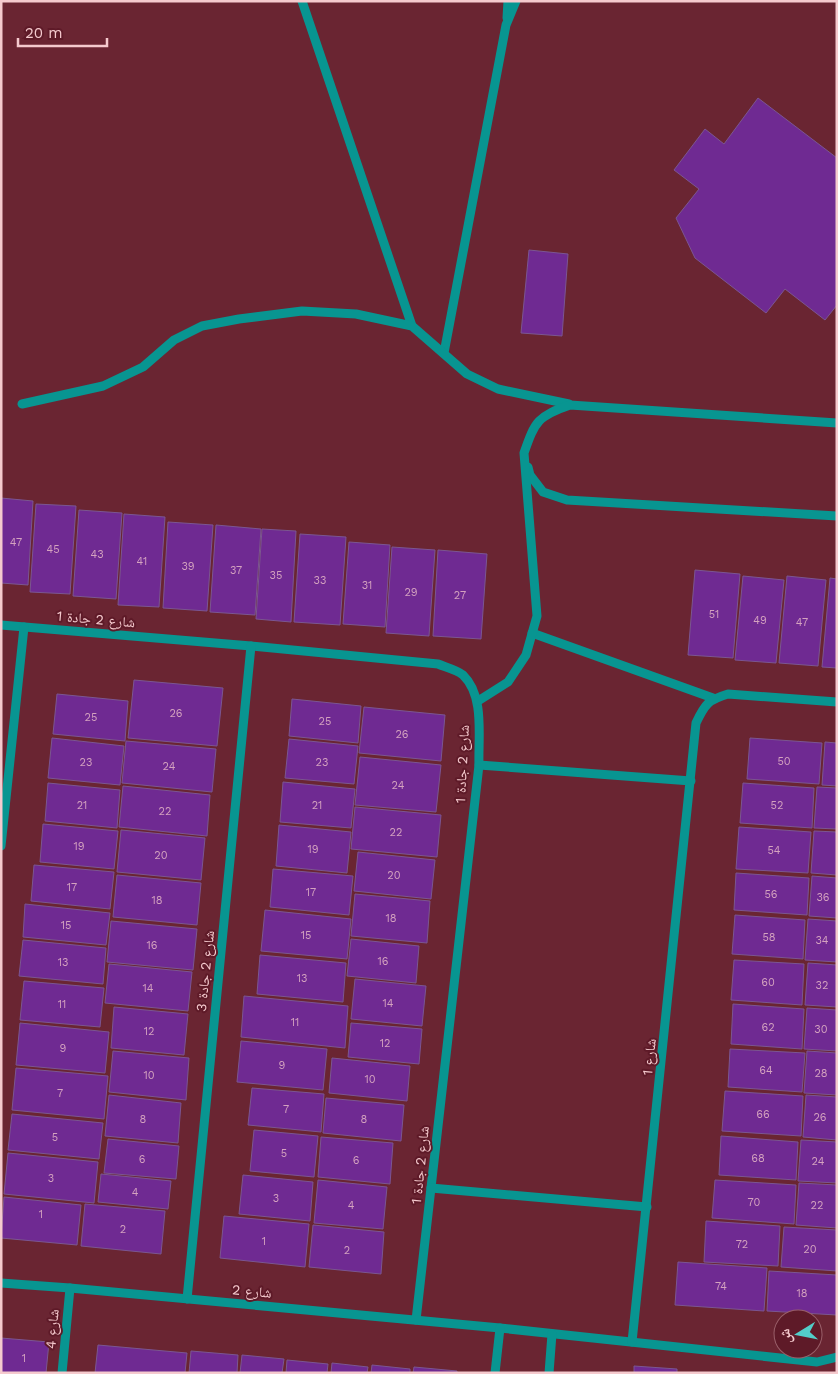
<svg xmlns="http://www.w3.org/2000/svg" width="838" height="1374" font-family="'Work Sans','Noto Naskh Arabic',sans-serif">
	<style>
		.building { fill: #6f2a92; stroke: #7b5691 }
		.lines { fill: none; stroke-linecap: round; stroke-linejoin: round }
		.minor { stroke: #089591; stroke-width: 9 }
		.labels { text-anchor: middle; stroke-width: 4; stroke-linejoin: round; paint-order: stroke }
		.number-label { font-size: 11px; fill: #d4a2bf }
		.street-label { font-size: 14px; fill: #f5cace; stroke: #5e1a28 }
	</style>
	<rect width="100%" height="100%" fill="#6a2532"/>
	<g class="building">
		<path d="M758,98L837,158V305L825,320L785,289L766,313L695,258L676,218L699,189L674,170L705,129L724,144Z"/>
		<path d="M529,250L568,254L562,336L521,333Z"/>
		<path d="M1,498L33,501L28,585L1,583Z"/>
		<path d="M36,504L76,506L70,594L30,592Z"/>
		<path d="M79,510L122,513L116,599L73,596Z"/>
		<path d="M124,514L165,517L159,607L118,605Z"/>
		<path d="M168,522L213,525L207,611L163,608Z"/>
		<path d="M216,525L261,529L255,615L210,612Z"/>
		<path d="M262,529L296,531L291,622L256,619Z"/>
		<path d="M300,534L346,537L340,625L294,622Z"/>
		<path d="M349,542L390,545L385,627L343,624Z"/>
		<path d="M392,547L435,550L429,636L386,633Z"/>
		<path d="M438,550L487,554L481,639L433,636Z"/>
		<path d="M695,570L740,574L733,658L688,655Z"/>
		<path d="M743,576L784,580L776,663L735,660Z"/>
		<path d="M787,576L826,580L818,666L779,663Z"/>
		<path d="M830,578L837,579V668L822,667Z"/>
		<path d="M134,680L223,688L217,746L128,738Z"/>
		<path d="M57,694L128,701L125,741L53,734Z"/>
		<path d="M292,699L361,706L358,743L289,736Z"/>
		<path d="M364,707L445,715L441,761L359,753Z"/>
		<path d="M52,738L124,746L120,785L48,778Z"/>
		<path d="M750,738L822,743L819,784L747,779Z"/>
		<path d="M289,739L358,746L354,784L285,778Z"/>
		<path d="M126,741L216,749L212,792L122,783Z"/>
		<path d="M825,742L837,743V786L822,785Z"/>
		<path d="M360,757L441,765L436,812L355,805Z"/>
		<path d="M283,782L355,789L351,828L280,822Z"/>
		<path d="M48,783L120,790L117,828L45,821Z"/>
		<path d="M743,783L814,788L812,828L740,823Z"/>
		<path d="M123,786L210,795L207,836L119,827Z"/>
		<path d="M817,787L837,788V829L814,828Z"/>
		<path d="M355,807L441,815L437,857L351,849Z"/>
		<path d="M43,824L118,831L114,869L40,862Z"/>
		<path d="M279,825L351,832L347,873L276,866Z"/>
		<path d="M739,827L811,832L808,873L736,869Z"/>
		<path d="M121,830L205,838L201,880L117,872Z"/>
		<path d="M814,831L837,832V875L811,873Z"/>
		<path d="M358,852L435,860L431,899L354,891Z"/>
		<path d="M34,865L114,872L110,909L31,901Z"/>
		<path d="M273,869L353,876L349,915L270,907Z"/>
		<path d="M736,873L809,878L807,915L734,910Z"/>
		<path d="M117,875L201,883L197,925L113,917Z"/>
		<path d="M812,876L837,878V918L809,916Z"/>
		<path d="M355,894L430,901L427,943L351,936Z"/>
		<path d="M25,904L110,913L106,945L23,937Z"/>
		<path d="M265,910L351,919L347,959L261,951Z"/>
		<path d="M735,915L805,920L803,959L732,954Z"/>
		<path d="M808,919L837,921V962L805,960Z"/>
		<path d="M111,921L197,929L193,970L107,962Z"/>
		<path d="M351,939L419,946L416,983L347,976Z"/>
		<path d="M23,940L106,948L103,984L19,976Z"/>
		<path d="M260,955L346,963L343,1002L257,994Z"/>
		<path d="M734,960L804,964L802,1005L731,1000Z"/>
		<path d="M808,963L837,965V1007L805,1005Z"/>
		<path d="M109,964L192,972L188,1011L105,1003Z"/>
		<path d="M355,979L426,986L422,1026L351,1019Z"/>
		<path d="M24,981L104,988L100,1027L20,1020Z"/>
		<path d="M244,996L348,1006L345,1048L241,1037Z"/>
		<path d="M733,1004L804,1009L802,1049L731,1044Z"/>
		<path d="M114,1007L188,1014L184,1055L111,1048Z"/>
		<path d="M807,1008L837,1010V1051L804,1049Z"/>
		<path d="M20,1023L109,1032L105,1073L16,1065Z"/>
		<path d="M351,1023L422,1029L419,1064L348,1057Z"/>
		<path d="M241,1041L327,1049L323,1090L237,1082Z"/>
		<path d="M730,1049L805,1053L802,1092L728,1087Z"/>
		<path d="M113,1051L189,1058L186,1100L109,1092Z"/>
		<path d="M807,1051L837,1053V1095L804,1093Z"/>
		<path d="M332,1058L410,1066L407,1101L329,1093Z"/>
		<path d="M16,1068L108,1076L104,1119L12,1110Z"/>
		<path d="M252,1088L324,1094L321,1132L248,1125Z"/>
		<path d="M725,1091L803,1096L801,1136L722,1131Z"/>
		<path d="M109,1095L181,1103L178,1143L105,1136Z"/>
		<path d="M806,1095L837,1097V1140L803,1137Z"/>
		<path d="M326,1098L404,1105L401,1141L323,1133Z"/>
		<path d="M12,1114L103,1123L99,1159L8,1150Z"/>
		<path d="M254,1130L318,1136L314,1177L250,1171Z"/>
		<path d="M721,1136L798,1142L796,1180L719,1175Z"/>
		<path d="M321,1137L393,1143L390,1184L318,1177Z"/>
		<path d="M108,1139L179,1146L176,1179L104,1173Z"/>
		<path d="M801,1140L837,1142V1183L798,1181Z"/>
		<path d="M8,1153L98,1162L94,1203L4,1194Z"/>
		<path d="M101,1174L171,1181L168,1209L98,1202Z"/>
		<path d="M243,1175L313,1182L310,1221L239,1214Z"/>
		<path d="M318,1180L387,1187L383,1229L314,1223Z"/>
		<path d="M715,1180L796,1185L794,1224L712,1218Z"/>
		<path d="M799,1183L837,1185V1228L796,1225Z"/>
		<path d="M4,1197L81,1205L77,1245L1,1238Z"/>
		<path d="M85,1204L165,1211L161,1254L81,1246Z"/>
		<path d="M224,1216L309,1224L305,1267L220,1258Z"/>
		<path d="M706,1221L780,1226L778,1266L704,1262Z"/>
		<path d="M313,1225L384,1232L381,1274L309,1267Z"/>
		<path d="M784,1227L837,1230V1271L781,1267Z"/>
		<path d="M678,1262L767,1268L764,1311L675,1305Z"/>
		<path d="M769,1271L837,1275V1315L767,1311Z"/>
		<path d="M1,1338L49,1342L46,1373H1Z"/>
		<path d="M98,1345L187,1353L185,1373H95Z"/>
		<path d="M191,1351L238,1355L237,1373H189Z"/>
		<path d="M242,1355L284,1359L282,1373H240Z"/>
		<path d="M287,1360L328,1364L327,1373H286Z"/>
		<path d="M332,1363L368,1367L367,1373H331Z"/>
		<path d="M372,1365L410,1369V1373H371Z"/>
		<path d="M634,1366L677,1369V1373H634Z"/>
		<path d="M414,1367L457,1371V1373H413Z"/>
	</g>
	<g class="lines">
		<g class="minor">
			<path d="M302,1L412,326"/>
			<path d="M507,18L508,1"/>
			<path d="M444,353L506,25L516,1"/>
			<path d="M22,404L103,386L143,367L174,340L202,326L239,319L302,311L356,314L412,326L467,374L498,389L569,404"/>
			<path d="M528,467L530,475L543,492L567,500L837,516"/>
			<path d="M1,625L251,646L438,664C445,667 457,670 463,675C485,696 478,737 479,765L416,1320"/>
			<path d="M532,633L713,698"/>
			<path d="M478,701L508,682L526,655L537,616L524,453C535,421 538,416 570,405L837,423"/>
			<path d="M479,765L691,781"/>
			<path d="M1,846L24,627"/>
			<path d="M431,1188L647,1207"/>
			<path d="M1,1283L70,1288L500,1328L817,1362L837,1357"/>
			<path d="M187,1299L251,646"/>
			<path d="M632,1342L696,723C705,704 708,700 728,694L837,702"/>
			<path d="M62,1373L70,1288"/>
			<path d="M495,1373L500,1328"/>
			<path d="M549,1373L552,1334"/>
		</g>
	</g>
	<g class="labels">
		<g class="number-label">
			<text x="16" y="546">47</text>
			<text x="53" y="553">45</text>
			<text x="97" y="558">43</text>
			<text x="142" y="565">41</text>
			<text x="188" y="570">39</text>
			<text x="236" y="574">37</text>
			<text x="276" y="579">35</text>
			<text x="320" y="584">33</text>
			<text x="367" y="589">31</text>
			<text x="411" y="596">29</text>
			<text x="460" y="599">27</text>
			<text x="714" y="618">51</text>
			<text x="760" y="624">49</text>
			<text x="802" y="626">47</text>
			<text x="176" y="717">26</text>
			<text x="91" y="721">25</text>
			<text x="325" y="725">25</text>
			<text x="402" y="738">26</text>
			<text x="784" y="765">50</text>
			<text x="86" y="766">23</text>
			<text x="322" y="766">23</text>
			<text x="169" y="770">24</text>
			<text x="398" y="789">24</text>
			<text x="82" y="809">21</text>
			<text x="317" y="809">21</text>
			<text x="777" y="809">52</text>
			<text x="165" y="815">22</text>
			<text x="396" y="836">22</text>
			<text x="79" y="850">19</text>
			<text x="313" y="853">19</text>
			<text x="774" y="854">54</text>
			<text x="161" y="859">20</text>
			<text x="394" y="879">20</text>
			<text x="72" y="891">17</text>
			<text x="311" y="896">17</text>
			<text x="771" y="898">56</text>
			<text x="823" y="901">36</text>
			<text x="157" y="904">18</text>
			<text x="391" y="922">18</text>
			<text x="66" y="929">15</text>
			<text x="306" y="939">15</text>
			<text x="769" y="941">58</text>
			<text x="822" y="944">34</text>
			<text x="152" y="949">16</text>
			<text x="383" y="965">16</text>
			<text x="63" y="966">13</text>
			<text x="302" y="982">13</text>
			<text x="768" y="986">60</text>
			<text x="822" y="989">32</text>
			<text x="148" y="992">14</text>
			<text x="388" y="1007">14</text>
			<text x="62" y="1008">11</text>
			<text x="295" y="1026">11</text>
			<text x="768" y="1031">62</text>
			<text x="821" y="1033">30</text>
			<text x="149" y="1035">12</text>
			<text x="385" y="1047">12</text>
			<text x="63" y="1052">9</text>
			<text x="282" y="1069">9</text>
			<text x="766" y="1074">64</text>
			<text x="821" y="1077">28</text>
			<text x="149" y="1079">10</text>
			<text x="370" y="1083">10</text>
			<text x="60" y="1097">7</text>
			<text x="286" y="1113">7</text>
			<text x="763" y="1118">66</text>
			<text x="820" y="1121">26</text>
			<text x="143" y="1123">8</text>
			<text x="364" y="1123">8</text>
			<text x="55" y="1141">5</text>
			<text x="284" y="1157">5</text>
			<text x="758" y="1162">68</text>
			<text x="142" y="1163">6</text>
			<text x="356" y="1164">6</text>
			<text x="818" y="1165">24</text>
			<text x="51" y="1182">3</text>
			<text x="135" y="1196">4</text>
			<text x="276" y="1202">3</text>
			<text x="754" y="1206">70</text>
			<text x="351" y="1209">4</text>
			<text x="817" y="1209">22</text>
			<text x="41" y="1218">1</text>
			<text x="123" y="1233">2</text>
			<text x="264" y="1245">1</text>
			<text x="742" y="1248">72</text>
			<text x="810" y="1253">20</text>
			<text x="347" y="1254">2</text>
			<text x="721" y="1290">74</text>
			<text x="802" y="1297">18</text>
			<text x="24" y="1362">1</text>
		</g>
		<g class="street-label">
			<text transform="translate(96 619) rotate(5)" y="5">شارع 2 جادة 1</text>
			<text transform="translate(462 764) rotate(-87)" y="5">شارع 2 جادة 1</text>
			<text transform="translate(205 971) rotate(-84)" y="5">شارع 2 جادة 3</text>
			<text transform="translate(649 1057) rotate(-84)" y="5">شارع 1</text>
			<text transform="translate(420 1165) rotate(-84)" y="5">شارع 2 جادة 1</text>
			<text transform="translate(252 1291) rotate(5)" y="5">شارع 2</text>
			<text transform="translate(52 1329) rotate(-85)" y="5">شارع 4</text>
		</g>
	</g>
	<rect width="838" height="1374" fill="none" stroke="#f5cace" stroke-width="5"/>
	<g transform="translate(798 1334) rotate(260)"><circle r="24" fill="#5e1a28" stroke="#9a606a"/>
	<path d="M0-4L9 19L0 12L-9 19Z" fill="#53cdc9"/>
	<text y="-8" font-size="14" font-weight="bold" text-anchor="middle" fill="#f5cace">ش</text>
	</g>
	<path d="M18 38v8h89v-8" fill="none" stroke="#f5cace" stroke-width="2.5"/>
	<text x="25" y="38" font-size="15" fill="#f5cace" stroke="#5e1a28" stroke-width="4" paint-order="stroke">20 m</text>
</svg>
